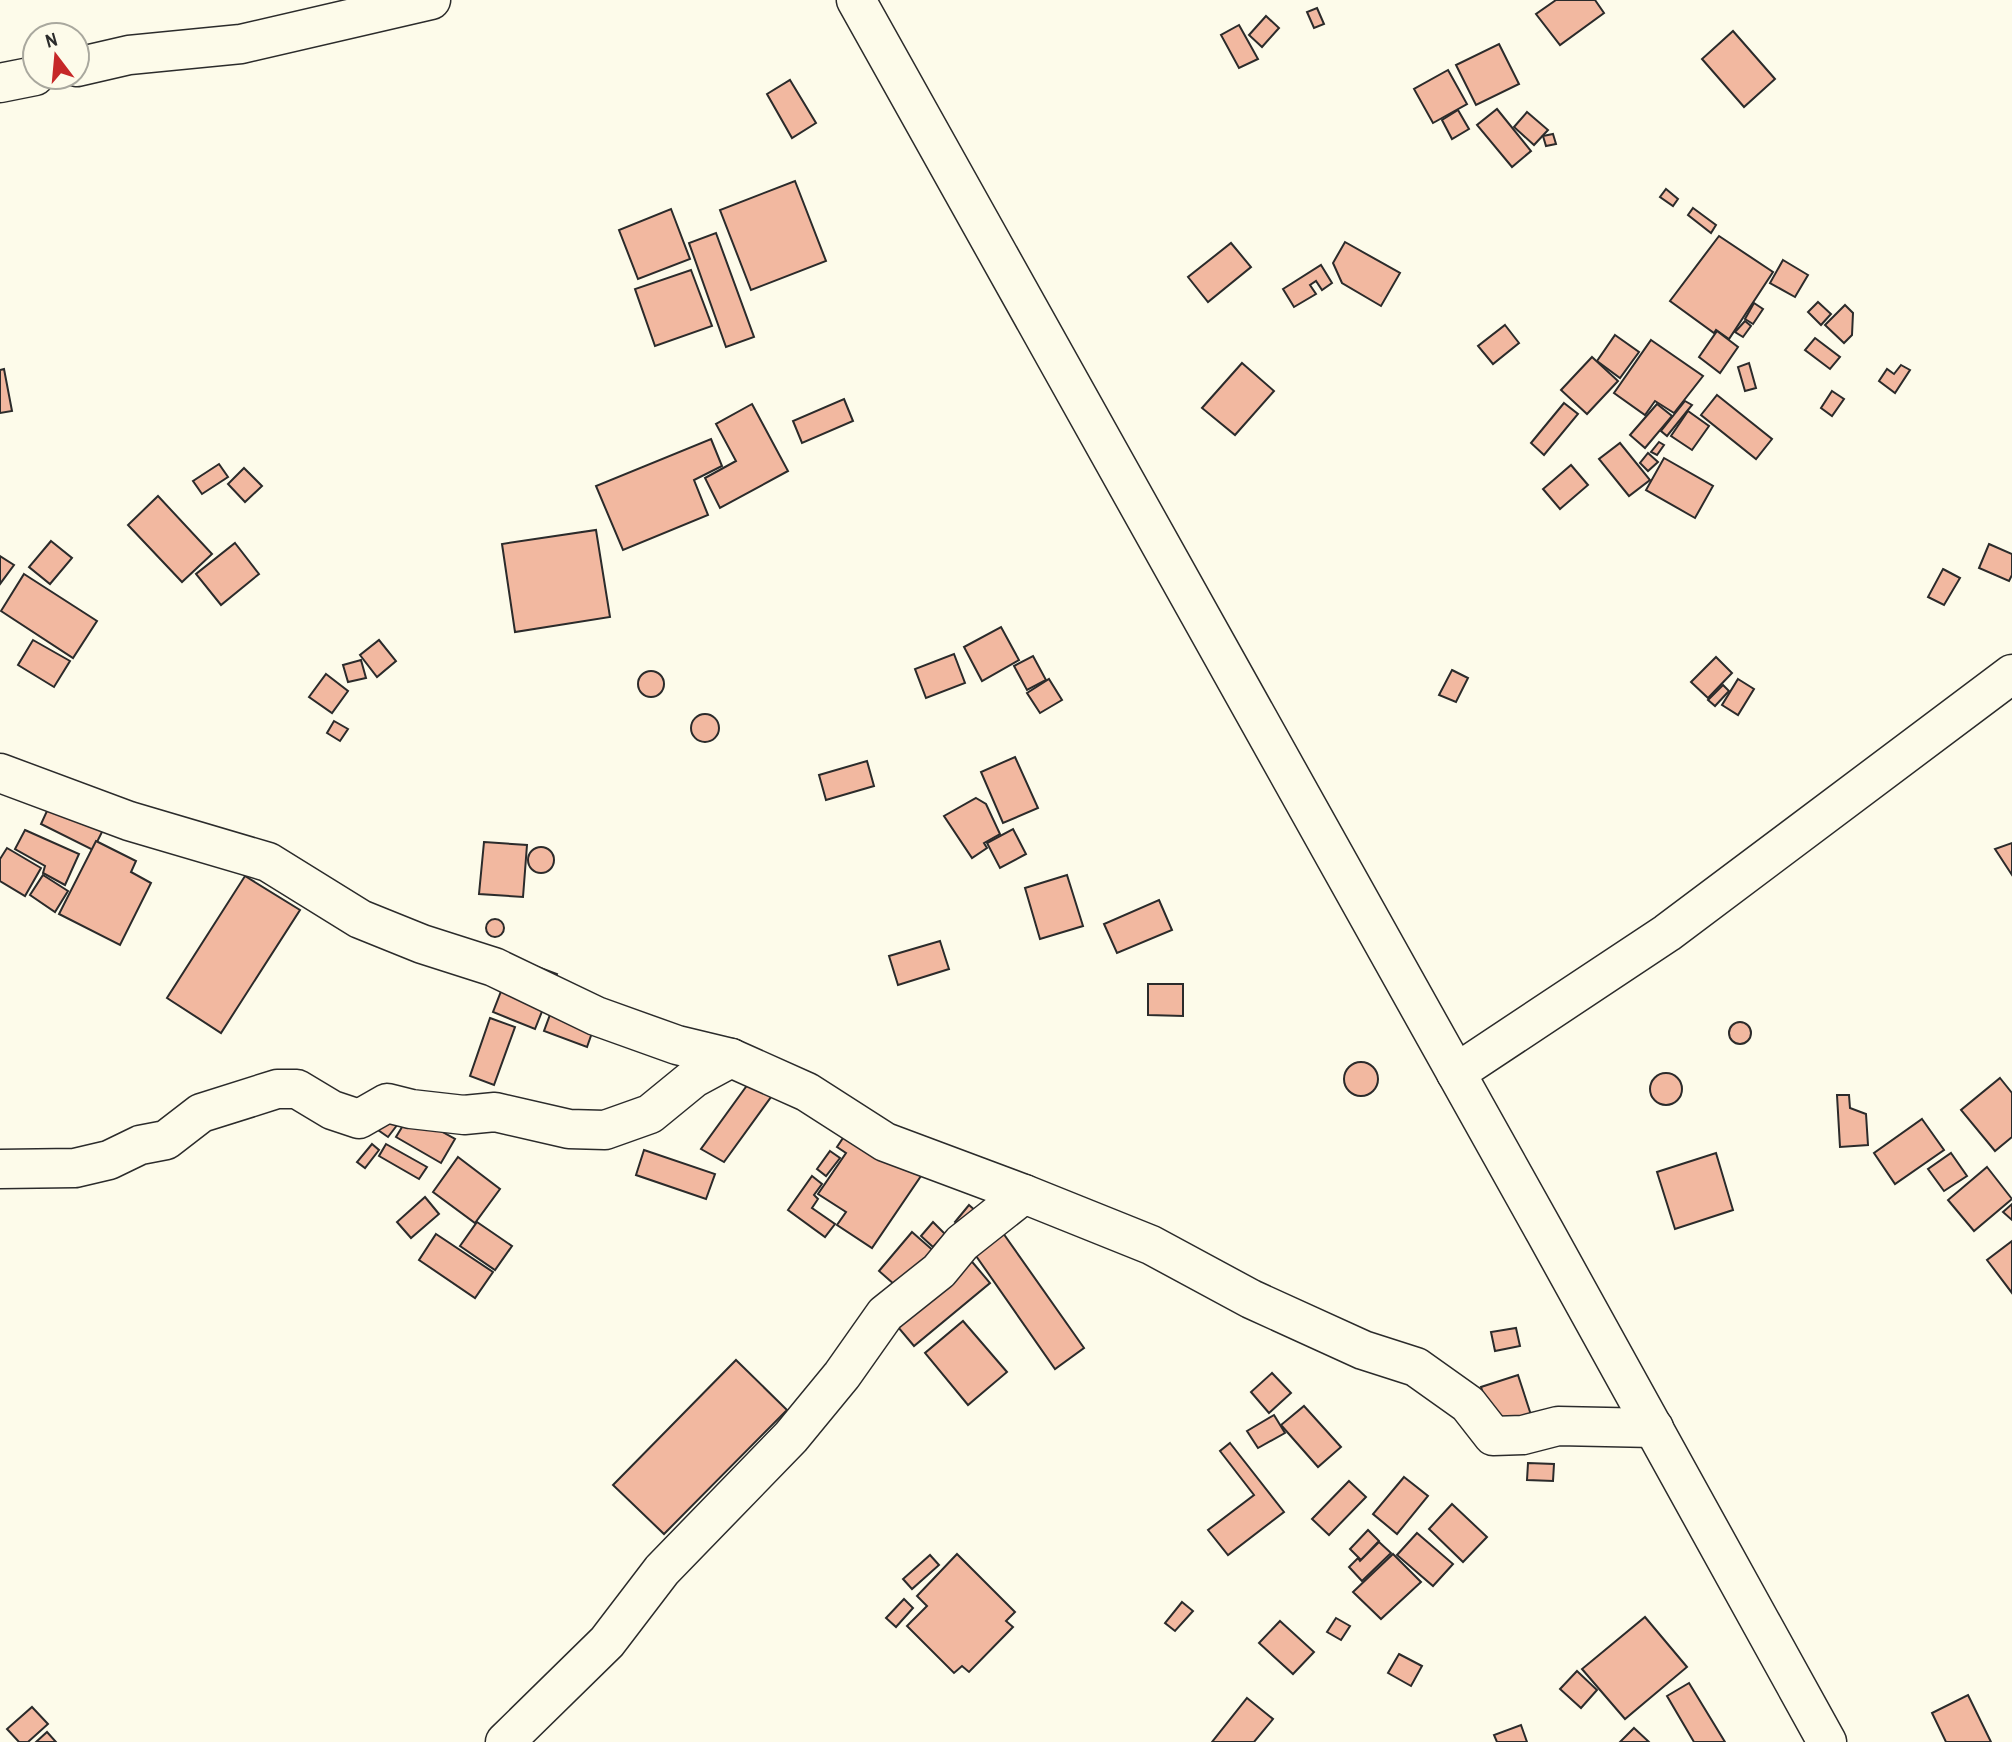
<svg xmlns="http://www.w3.org/2000/svg" width="2012" height="1742" font-family="'Archivo Narrow',sans-serif">
	<style>
		.building { fill: #f2b8a0; stroke: #2b2b2b; stroke-width: 2 }
		.lines { fill: none; stroke-linecap: round; stroke-linejoin: round }
		.street-casing { stroke: #2b2b2b; stroke-width: 41 }
		.primary-casing { stroke: #2b2b2b; stroke-width: 41 }
		.street { stroke: #fdfbea; stroke-width: 38 }
		.primary { stroke: #fdfbea; stroke-width: 38 }
	</style>
	<rect width="100%" height="100%" fill="#fdfbea"/>
	<g class="building">
		<path d="M1556,0H1595L1604,13L1560,45L1536,14Z"/>
		<path d="M1317,8L1324,24L1314,28L1307,12Z"/>
		<path d="M1266,16L1279,28L1262,47L1249,35Z"/>
		<path d="M1239,25L1258,59L1239,68L1221,35Z"/>
		<path d="M1733,31L1775,79L1744,107L1702,59Z"/>
		<path d="M1499,44L1519,84L1476,105L1456,65Z"/>
		<path d="M1448,70L1467,104L1433,123L1414,89Z"/>
		<path d="M790,80L816,123L792,138L767,94Z"/>
		<path d="M1497,109L1531,151L1512,167L1477,125Z"/>
		<path d="M1458,110L1469,129L1452,139L1442,120Z"/>
		<path d="M1527,112L1548,130L1534,145L1514,127Z"/>
		<path d="M1553,134L1556,144L1546,146L1543,136Z"/>
		<path d="M795,181L826,261L751,290L720,210Z"/>
		<path d="M1666,189L1678,199L1673,206L1660,197Z"/>
		<path d="M1693,208L1716,225L1711,233L1688,215Z"/>
		<path d="M671,209L690,259L638,279L619,230Z"/>
		<path d="M716,233L754,337L726,347L689,243Z"/>
		<path d="M1719,236L1773,272L1729,339L1716,330L1714,333L1670,301Z"/>
		<path d="M1345,242L1400,273L1381,306L1342,283L1333,263Z"/>
		<path d="M1231,243L1251,267L1208,302L1188,277Z"/>
		<path d="M1783,260L1808,275L1795,297L1770,283Z"/>
		<path d="M1321,265L1332,283L1322,290L1316,281L1310,285L1316,294L1294,307L1283,289Z"/>
		<path d="M691,270L712,326L655,346L635,289Z"/>
		<path d="M1818,302L1831,314L1821,325L1808,312Z"/>
		<path d="M1754,303L1763,309L1753,324L1745,319Z"/>
		<path d="M1845,305L1853,313L1852,335L1844,343L1825,325Z"/>
		<path d="M1745,321L1751,326L1743,337L1735,332Z"/>
		<path d="M1505,325L1519,343L1493,364L1478,346Z"/>
		<path d="M1717,331L1738,347L1720,373L1699,357Z"/>
		<path d="M1615,335L1639,352L1620,378L1597,361Z"/>
		<path d="M1815,338L1840,357L1830,369L1805,350Z"/>
		<path d="M1651,340L1703,376L1674,413L1655,401L1645,415L1614,393Z"/>
		<path d="M1592,357L1618,381L1587,414L1561,390Z"/>
		<path d="M1242,363L1274,391L1235,435L1202,408Z"/>
		<path d="M1749,363L1756,388L1745,391L1738,367Z"/>
		<path d="M1901,365L1910,370L1895,393L1879,381L1887,369L1894,374Z"/>
		<path d="M4,369L12,411L0,413V370Z"/>
		<path d="M1832,391L1844,399L1832,416L1821,408Z"/>
		<path d="M1717,395L1772,439L1756,459L1701,415Z"/>
		<path d="M844,399L853,421L802,443L793,421Z"/>
		<path d="M1685,401L1692,405L1667,436L1661,431Z"/>
		<path d="M1564,403L1578,414L1544,455L1531,443Z"/>
		<path d="M752,404L788,471L720,508L705,478L736,461L716,424Z"/>
		<path d="M1657,404L1672,416L1645,448L1630,435Z"/>
		<path d="M1688,411L1709,426L1692,450L1671,436Z"/>
		<path d="M711,439L722,466L694,480L708,515L623,550L596,486Z"/>
		<path d="M1659,442L1664,445L1657,455L1651,452Z"/>
		<path d="M1620,443L1650,480L1629,496L1599,459Z"/>
		<path d="M1648,453L1658,462L1648,471L1640,463Z"/>
		<path d="M1664,458L1713,486L1695,518L1646,490Z"/>
		<path d="M219,464L228,477L202,494L193,481Z"/>
		<path d="M1571,465L1588,485L1560,509L1543,489Z"/>
		<path d="M244,468L262,486L245,502L228,484Z"/>
		<path d="M158,496L212,554L182,582L128,525Z"/>
		<path d="M596,530L610,617L515,632L502,544Z"/>
		<path d="M51,541L72,558L50,584L29,567Z"/>
		<path d="M235,543L259,574L221,605L196,574Z"/>
		<path d="M1989,544L2012,554V575L2009,581L1979,568Z"/>
		<path d="M0,556L14,565L0,584Z"/>
		<path d="M1943,569L1960,578L1944,605L1928,597Z"/>
		<path d="M24,574L97,621L73,658L1,611Z"/>
		<path d="M1001,627L1019,660L982,681L964,647Z"/>
		<path d="M33,640L70,661L54,687L18,665Z"/>
		<path d="M379,640L396,661L377,677L360,655Z"/>
		<path d="M954,654L965,683L926,698L915,669Z"/>
		<path d="M1033,656L1046,680L1027,690L1014,666Z"/>
		<path d="M1716,657L1732,673L1708,698L1691,682Z"/>
		<path d="M361,660L366,678L348,682L343,665Z"/>
		<path d="M1452,670L1468,678L1456,702L1439,695Z"/>
		<circle cx="651" cy="684" r="13"/>
		<path d="M326,674L348,691L332,713L309,697Z"/>
		<path d="M1049,679L1062,700L1040,713L1027,693Z"/>
		<path d="M1738,679L1754,689L1738,715L1722,705Z"/>
		<path d="M1723,685L1729,691L1715,706L1708,700Z"/>
		<circle cx="705" cy="728" r="14"/>
		<path d="M334,721L348,729L340,741L327,733Z"/>
		<path d="M1015,757L1038,808L1003,823L981,772Z"/>
		<path d="M867,761L874,786L826,800L819,775Z"/>
		<path d="M976,798L986,804L1000,834L984,843L987,848L972,858L944,816Z"/>
		<path d="M52,800L105,826L93,850L41,824Z"/>
		<path d="M1013,829L1026,854L1000,868L987,843Z"/>
		<path d="M25,830L79,854L65,885L43,873L45,866L15,849Z"/>
		<path d="M96,841L136,861L131,872L151,883L120,945L59,914Z"/>
		<path d="M484,842L527,845L523,897L479,894Z"/>
		<path d="M2012,843V875L1995,849Z"/>
		<circle cx="541" cy="860" r="13"/>
		<path d="M7,848L41,868L25,896L0,881V859Z"/>
		<path d="M43,875L68,891L55,912L30,895Z"/>
		<path d="M1067,875L1083,926L1040,939L1025,888Z"/>
		<path d="M245,876L300,910L221,1033L167,998Z"/>
		<path d="M1159,900L1172,930L1117,953L1104,924Z"/>
		<circle cx="495" cy="928" r="9"/>
		<path d="M940,941L949,969L898,985L889,956Z"/>
		<path d="M514,958L557,974L535,1029L493,1012Z"/>
		<path d="M1148,984H1183V1016L1148,1015Z"/>
		<path d="M551,1012L594,1027L587,1047L544,1031Z"/>
		<path d="M490,1018L515,1027L494,1085L470,1076Z"/>
		<circle cx="1740" cy="1033" r="11"/>
		<circle cx="1361" cy="1079" r="17"/>
		<circle cx="1666" cy="1089" r="16"/>
		<path d="M756,1073L779,1086L724,1162L701,1149Z"/>
		<path d="M2000,1078L2012,1093V1137L1995,1151L1961,1110Z"/>
		<path d="M1837,1095H1849L1850,1108L1866,1114L1868,1145L1840,1147Z"/>
		<path d="M392,1113L401,1120L388,1137L378,1130Z"/>
		<path d="M410,1114L455,1139L441,1163L396,1137Z"/>
		<path d="M1922,1119L1944,1150L1895,1184L1874,1153Z"/>
		<path d="M851,1126L923,1173L872,1248L837,1225L846,1212L818,1194L846,1153L837,1147Z"/>
		<path d="M372,1144L379,1150L365,1168L357,1162Z"/>
		<path d="M386,1144L427,1167L419,1179L379,1156Z"/>
		<path d="M644,1150L715,1174L706,1199L636,1175Z"/>
		<path d="M830,1151L840,1158L826,1176L817,1169Z"/>
		<path d="M1716,1153L1733,1210L1675,1229L1657,1172Z"/>
		<path d="M1951,1153L1967,1176L1944,1191L1928,1169Z"/>
		<path d="M458,1157L500,1189L475,1223L433,1192Z"/>
		<path d="M1987,1167L2012,1199L1974,1231L1948,1200Z"/>
		<path d="M812,1176L822,1184L814,1195L818,1199L812,1208L835,1224L825,1237L788,1210Z"/>
		<path d="M425,1197L439,1214L411,1238L397,1222Z"/>
		<path d="M2012,1204V1220L2003,1212Z"/>
		<path d="M969,1205L977,1212L963,1229L955,1222Z"/>
		<path d="M477,1222L512,1246L495,1270L460,1246Z"/>
		<path d="M933,1222L945,1234L933,1247L921,1236Z"/>
		<path d="M912,1232L936,1253L903,1292L879,1271Z"/>
		<path d="M1003,1233L1084,1348L1055,1369L974,1253Z"/>
		<path d="M436,1234L493,1272L475,1298L419,1260Z"/>
		<path d="M2012,1241V1293L1987,1260Z"/>
		<path d="M968,1257L990,1283L914,1346L892,1320Z"/>
		<path d="M963,1321L1007,1372L968,1405L925,1353Z"/>
		<path d="M1516,1328L1520,1346L1495,1351L1491,1332Z"/>
		<path d="M736,1360L787,1410L664,1534L613,1485Z"/>
		<path d="M1272,1373L1291,1393L1269,1413L1251,1392Z"/>
		<path d="M1518,1375L1532,1418L1495,1430L1481,1387Z"/>
		<path d="M1304,1406L1341,1447L1318,1467L1281,1425Z"/>
		<path d="M1274,1415L1285,1433L1258,1448L1247,1431Z"/>
		<path d="M1230,1443L1284,1512L1228,1555L1208,1530L1254,1495L1220,1451Z"/>
		<path d="M1528,1463L1554,1464L1553,1481L1527,1480Z"/>
		<path d="M1404,1477L1428,1496L1397,1534L1373,1514Z"/>
		<path d="M1349,1481L1366,1497L1329,1535L1312,1519Z"/>
		<path d="M1452,1504L1487,1537L1463,1562L1429,1529Z"/>
		<path d="M1368,1530L1379,1541L1361,1560L1350,1549Z"/>
		<path d="M1417,1533L1453,1564L1433,1586L1397,1555Z"/>
		<path d="M1379,1542L1391,1553L1362,1581L1349,1567L1358,1558L1360,1561Z"/>
		<path d="M957,1554L1015,1612L1006,1621L1013,1627L969,1672L962,1666L954,1673L907,1626L927,1606L917,1596Z"/>
		<path d="M1393,1554L1421,1582L1381,1619L1353,1592Z"/>
		<path d="M930,1555L939,1565L912,1589L903,1579Z"/>
		<path d="M904,1599L913,1608L896,1627L886,1618Z"/>
		<path d="M1182,1602L1193,1611L1175,1631L1165,1623Z"/>
		<path d="M1645,1617L1687,1667L1625,1719L1582,1669Z"/>
		<path d="M1336,1618L1350,1626L1341,1640L1327,1632Z"/>
		<path d="M1280,1621L1314,1652L1293,1674L1259,1643Z"/>
		<path d="M1399,1654L1422,1666L1411,1686L1388,1673Z"/>
		<path d="M1577,1671L1597,1690L1581,1708L1560,1689Z"/>
		<path d="M1689,1683L1725,1742H1694L1667,1696Z"/>
		<path d="M1968,1695L1991,1742H1946L1932,1713Z"/>
		<path d="M1247,1698L1273,1719L1254,1742H1212Z"/>
		<path d="M32,1707L48,1724L28,1742H19L7,1729Z"/>
		<path d="M1521,1725L1527,1742H1497L1494,1735Z"/>
		<path d="M1634,1728L1649,1742H1620Z"/>
		<path d="M47,1732L56,1742H36Z"/>
	</g>
	<g class="lines">
		<defs>
			<g id="street">
				<path d="M77,67L129,55L241,44L431,0"/>
				<path d="M0,83L35,76"/>
				<path d="M0,773L129,821L268,862L360,919L422,944L494,967L596,1016L677,1045L731,1058L807,1092L885,1142L1024,1194"/>
				<path d="M1456,1073L1667,933L2012,674"/>
				<path d="M0,1169L75,1168L109,1160L140,1145L166,1140L201,1113L277,1089H297L332,1110L359,1119L387,1103L411,1109L464,1115L495,1112L569,1129L605,1130L650,1114L694,1078L731,1058"/>
				<path d="M505,1742L607,1642L662,1570L791,1437L842,1375L885,1314L939,1271L962,1243L1024,1194L1151,1245L1251,1299L1363,1350L1416,1367L1468,1404L1493,1436L1523,1435L1558,1426L1654,1428"/>
			</g>
			<path id="primary" d="M856,0L1545,1232L1827,1742"/>
		</defs>
		<use href="#street" class="street-casing"/>
		<use href="#primary" class="primary-casing"/>
		<use href="#street" class="street"/>
		<use href="#primary" class="primary"/>
	</g>
	<g transform="translate(56 56) rotate(344)"><circle r="33" fill="#fdfbea" stroke="#a9a89e" stroke-width="2"/>
	<path d="M0-5L12 26L0 18L-12 26Z" fill="#c62828"/>
	<text y="-10" font-size="19" font-weight="bold" text-anchor="middle" fill="#2b2b2b">N</text>
	</g>
</svg>
